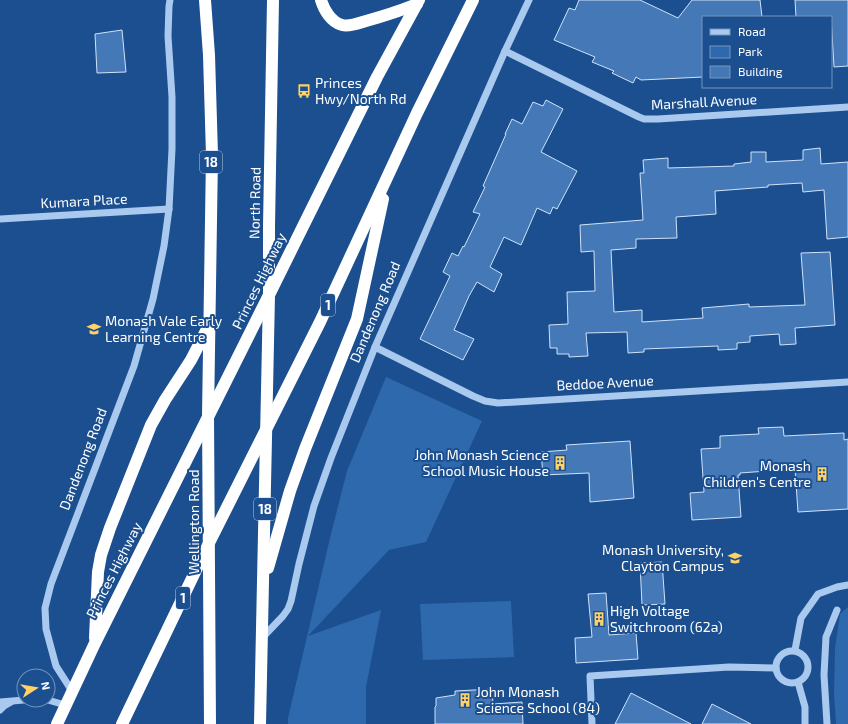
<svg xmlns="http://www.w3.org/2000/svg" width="848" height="724" font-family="'Exo 2',sans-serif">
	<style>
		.green { fill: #2e69ad }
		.building { fill: #4478b7; stroke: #cfe3fa }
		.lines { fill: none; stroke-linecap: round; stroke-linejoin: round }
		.minor { stroke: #a9c9ee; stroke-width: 7 }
		.highway { stroke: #fff; stroke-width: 12 }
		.labels { text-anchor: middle; stroke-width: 4; stroke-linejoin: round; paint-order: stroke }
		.shield { fill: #1b4f8f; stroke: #bbcadd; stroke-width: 1 }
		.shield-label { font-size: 13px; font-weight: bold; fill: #fff }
		.poi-label { font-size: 14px; fill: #fff; stroke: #1b4f8f; text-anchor: start }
		.street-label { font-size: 14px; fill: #fff; stroke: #1b4f8f }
	</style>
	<rect width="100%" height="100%" fill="#1b4f8f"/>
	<g class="green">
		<path d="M386,377L482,421L426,542L389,550L308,636L381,610L366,687V724H288V718L330,538L347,471Z"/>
		<path d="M511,601L514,657L423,660L420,604Z"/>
		<path d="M848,607V724H836L834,693L835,648L840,614Z"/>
	</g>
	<g class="building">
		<path d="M579,0H640L678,18L692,0H760L762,17H703V77L641,80L636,77L633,83L612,73L614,71L592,62L595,57L554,40L569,8L575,10Z"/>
		<path d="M795,0H848V66L834,67L831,17H796Z"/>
		<path d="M122,30L126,72L97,73L95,34Z"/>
		<path d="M546,100L563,109L541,152L577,171L557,209L553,207L550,214L537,208L521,245L504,237L490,267L502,274L494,292L477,282L469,296L454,330L474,339L463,360L420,339L450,276L443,272L452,253L458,256L463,246L464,247L480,214L473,212L485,187L483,186L506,134H505L512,119L522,124L533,102L543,106Z"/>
		<path d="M820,148L821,164L848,162V237L827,239L824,190L803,192L802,183L768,185V187L715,191L716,214L676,217L677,238L636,239V248L611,250L614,312L642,310V322L703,318L702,308L749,304V307L805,305L801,253L830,252L835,325L795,328L796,344L780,345L779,334L750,336V342L737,343V349L718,350V346L644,349V352L628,353L627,332L586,333L588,356L569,357V354H557V348H550L549,325L568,324L567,292L595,291L594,251L581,252L580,225L643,220L640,173H644L643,160L668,158V168L734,166V164L751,162V152H766V162L803,160V150Z"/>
		<path d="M783,427L784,436L844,433V440L848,439V509L798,512L795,469L740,473V475H738L741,517L692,520L690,493L704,492L701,449L720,448V436L759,434L758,428Z"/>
		<path d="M630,441L634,498L590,502L589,473L543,475L541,452L567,450L566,445Z"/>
		<path d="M662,562L665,604L642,605L640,563Z"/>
		<path d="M606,593L609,635L636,633L638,659L576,663L575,638L592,637L588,594Z"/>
		<path d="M492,689L493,704L522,702L523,724H435V707L436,706V698L455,695V691Z"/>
		<path d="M631,693L691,724H615Z"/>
		<path d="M712,704L751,724H702Z"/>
	</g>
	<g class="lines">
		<g class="minor">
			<path d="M505,51L639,117L644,119H658L848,107"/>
			<path d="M0,219L169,209"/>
			<path d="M375,347L473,396L485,401L498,403L848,382"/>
			<path d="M262,638L283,616L288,609L291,601L299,564L314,506L331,458L375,347L505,51L529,0"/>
			<path d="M795,650L801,618L818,594L837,587L848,585"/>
			<circle cx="792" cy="667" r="16"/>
			<path d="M798,682L805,707V724"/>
			<path d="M72,691L56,666L46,629L45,608L51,584L134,366L153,299L164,246L169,209L172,149V97L168,36L169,6L170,0"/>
			<path d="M48,700L65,705"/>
			<path d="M0,702L24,700"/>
			<path d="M0,710L4,706L11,702"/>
			<path d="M592,724L590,676L729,667L776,668"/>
			<path d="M827,724L824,675L826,637L837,610"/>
		</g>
		<g class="highway">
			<path d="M205,0L209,55L212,155L208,416L210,724"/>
			<path d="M321,0C324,10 331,22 342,25C350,27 359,23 366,21C384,16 400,11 417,4"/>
			<path d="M268,568L290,491L305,449L357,319L383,199"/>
			<path d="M95,638L98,572L101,555L110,528L151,425L165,400L191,360L207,329"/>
			<path d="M57,724L95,643L269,295L377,77L419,0"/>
			<path d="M122,724L209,543L320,322L417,113L473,0"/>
			<path d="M260,724L269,295V226L273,0"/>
		</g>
	</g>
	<defs>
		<symbol id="bus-bare" viewBox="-9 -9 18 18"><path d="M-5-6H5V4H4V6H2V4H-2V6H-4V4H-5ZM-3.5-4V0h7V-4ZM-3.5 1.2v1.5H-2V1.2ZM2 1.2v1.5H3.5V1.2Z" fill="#ffd166" stroke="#1b4f8f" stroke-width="2.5" paint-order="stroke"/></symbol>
		<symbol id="school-bare" viewBox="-9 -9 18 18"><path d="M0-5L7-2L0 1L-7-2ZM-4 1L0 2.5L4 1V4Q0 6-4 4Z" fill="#ffd166" stroke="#1b4f8f" stroke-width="2.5" paint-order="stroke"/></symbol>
		<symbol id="building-bare" viewBox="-9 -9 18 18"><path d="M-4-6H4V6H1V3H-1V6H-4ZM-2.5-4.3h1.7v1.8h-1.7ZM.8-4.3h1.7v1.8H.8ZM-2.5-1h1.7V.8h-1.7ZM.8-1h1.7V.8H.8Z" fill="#ffd166" stroke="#1b4f8f" stroke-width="2.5" paint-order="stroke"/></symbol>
		<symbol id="university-bare" viewBox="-9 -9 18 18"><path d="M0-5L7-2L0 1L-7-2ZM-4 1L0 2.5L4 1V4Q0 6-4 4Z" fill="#ffd166" stroke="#1b4f8f" stroke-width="2.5" paint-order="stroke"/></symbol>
	</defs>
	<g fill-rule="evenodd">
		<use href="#bus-bare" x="294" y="81" width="20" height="20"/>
		<use href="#school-bare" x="84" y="319" width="20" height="20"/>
		<use href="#building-bare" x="550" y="453" width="20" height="20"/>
		<use href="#building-bare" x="812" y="464" width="20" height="20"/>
		<use href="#university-bare" x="725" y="548" width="20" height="20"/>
		<use href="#building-bare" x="589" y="609" width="20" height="20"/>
		<use href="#building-bare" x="455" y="690" width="20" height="20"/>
	</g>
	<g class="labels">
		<g class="shield">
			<rect x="200" y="151" width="22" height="22" rx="3"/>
			<rect x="321" y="294" width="14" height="22" rx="3"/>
			<rect x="254" y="498" width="22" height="22" rx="3"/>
			<rect x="176" y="587" width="14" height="22" rx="3"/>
		</g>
		<g class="shield-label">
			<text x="211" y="167">18</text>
			<text x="328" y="310">1</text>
			<text x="265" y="514">18</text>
			<text x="183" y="603">1</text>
		</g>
		<g class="poi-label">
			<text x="315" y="88">Princes<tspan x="315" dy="16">Hwy/North Rd</tspan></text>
			<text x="105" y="326">Monash Vale Early<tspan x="105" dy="16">Learning Centre</tspan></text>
			<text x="549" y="460" text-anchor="end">John Monash Science<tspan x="549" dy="16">School Music House</tspan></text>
			<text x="811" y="471" text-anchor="end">Monash<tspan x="811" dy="16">Children's Centre</tspan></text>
			<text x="724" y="555" text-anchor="end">Monash University,<tspan x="724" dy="16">Clayton Campus</tspan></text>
			<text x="610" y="616">High Voltage<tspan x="610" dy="16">Switchroom (62a)</tspan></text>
			<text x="476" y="697">John Monash<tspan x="476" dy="16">Science School (84)</tspan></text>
		</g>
		<g class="street-label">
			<text transform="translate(704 102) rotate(-3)" y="5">Marshall Avenue</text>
			<text transform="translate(84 201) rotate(-3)" y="5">Kumara Place</text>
			<text transform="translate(255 203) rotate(-89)" y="5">North Road</text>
			<text transform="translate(259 281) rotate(-64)" y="5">Princes Highway</text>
			<text transform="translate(375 312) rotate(-67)" y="5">Dandenong Road</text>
			<text transform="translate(605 383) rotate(-3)" y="5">Beddoe Avenue</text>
			<text transform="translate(83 459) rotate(-69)" y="5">Dandenong Road</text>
			<text transform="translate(194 522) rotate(-90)" y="5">Wellington Road</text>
			<text transform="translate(114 570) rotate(-63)" y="5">Princes Highway</text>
		</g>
	</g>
	<rect x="702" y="16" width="130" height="72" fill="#1b4f8f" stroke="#7695bc"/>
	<rect x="710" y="29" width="20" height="6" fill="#a9c9ee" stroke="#7695bc"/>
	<text x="738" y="36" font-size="12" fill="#ffffff">Road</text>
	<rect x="710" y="46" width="20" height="12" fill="#2e69ad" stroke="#7695bc"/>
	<text x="738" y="56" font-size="12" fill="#ffffff">Park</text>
	<rect x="710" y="66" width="20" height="12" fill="#4478b7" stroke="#7695bc"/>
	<text x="738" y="76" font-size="12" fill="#ffffff">Building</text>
	<g transform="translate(36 688) rotate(78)"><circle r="19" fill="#1b4f8f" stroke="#7695bc"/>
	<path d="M0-3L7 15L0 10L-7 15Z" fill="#ffd166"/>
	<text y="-6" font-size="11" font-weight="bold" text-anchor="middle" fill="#ffffff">N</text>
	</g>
</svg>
